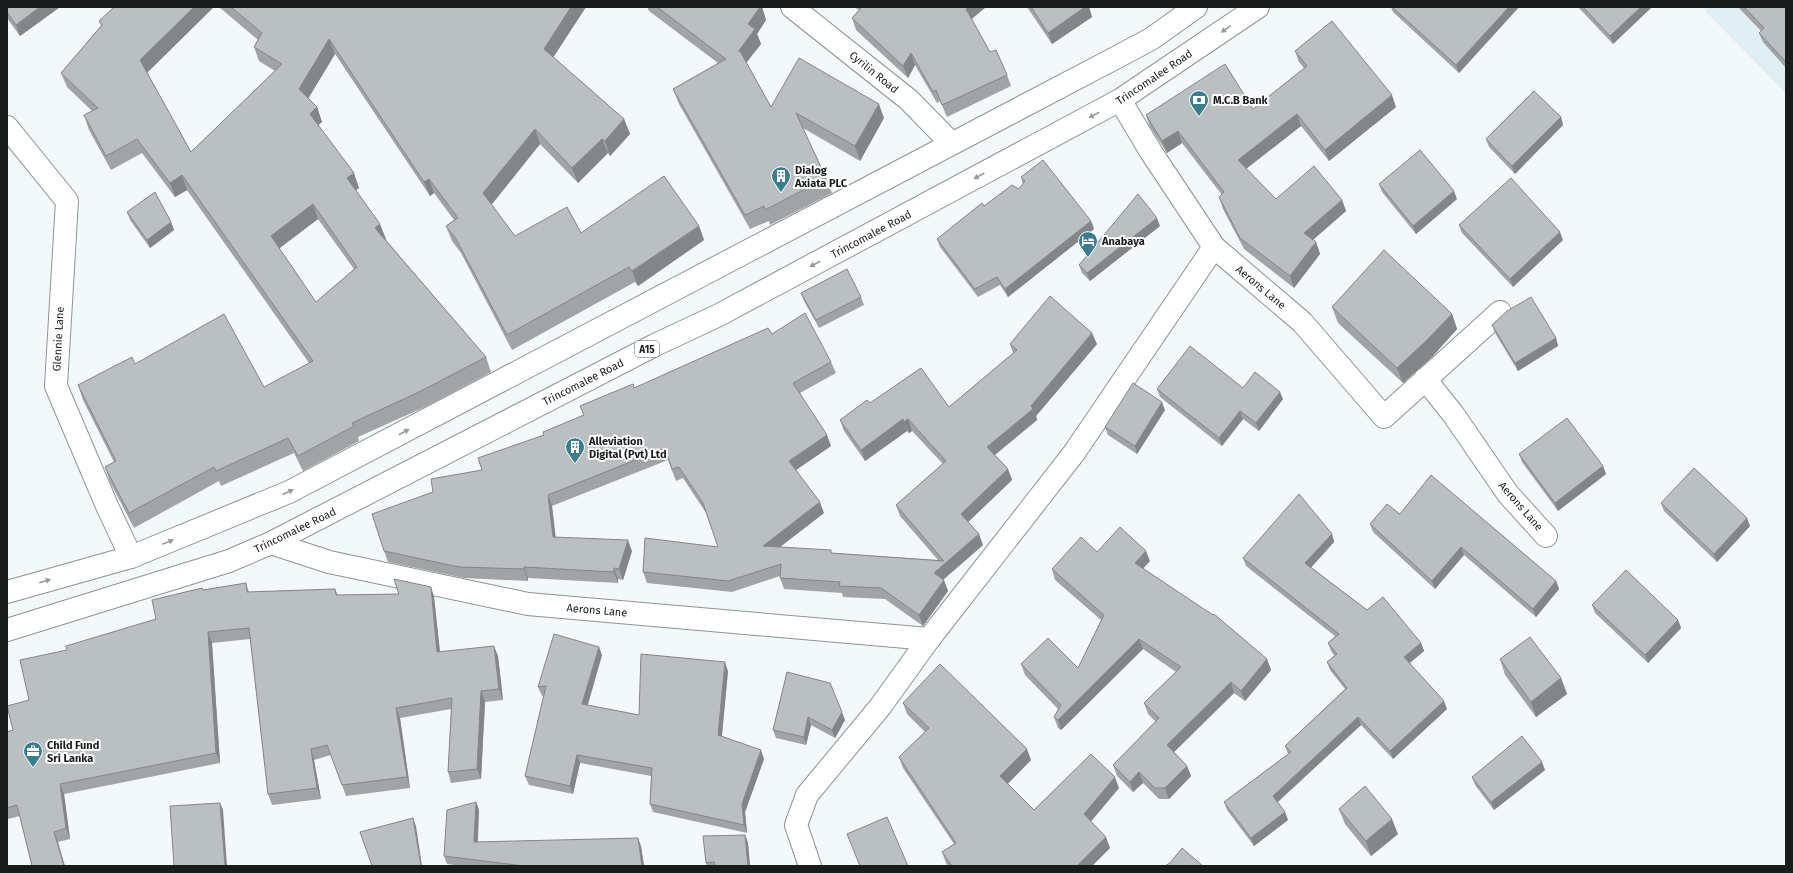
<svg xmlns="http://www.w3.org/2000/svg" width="1793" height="873" font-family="'Fira Sans',sans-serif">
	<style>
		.built { fill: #e0eff3 }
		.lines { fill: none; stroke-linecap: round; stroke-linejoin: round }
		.minor-casing { stroke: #8e9394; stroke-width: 24 }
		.highway-casing { stroke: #8e9394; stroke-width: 24 }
		.minor { stroke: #fff; stroke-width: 22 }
		.highway { stroke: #fff; stroke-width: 22 }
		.wall { fill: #a0a4a6; fill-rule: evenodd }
		.shaded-wall { fill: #828687 }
		.building { fill: #babfc1; stroke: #828687; fill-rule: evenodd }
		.oneway { fill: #989999 }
		.labels { text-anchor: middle; stroke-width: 4; stroke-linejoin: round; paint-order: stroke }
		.shield { fill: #fff; stroke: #5f6060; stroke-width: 1 }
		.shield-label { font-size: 10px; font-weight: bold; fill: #1a1c1c }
		.street-label { font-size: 11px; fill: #1a1c1c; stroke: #fff }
		.poi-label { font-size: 11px; font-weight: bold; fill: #1a1c1c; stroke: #fff; text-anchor: start }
	</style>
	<rect width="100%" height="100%" fill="#f3f9fa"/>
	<path class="built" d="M1708,7H1786V93L1705,11Z"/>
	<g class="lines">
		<defs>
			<g id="minor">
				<path d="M792,7L909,100L951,143"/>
				<path d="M1120,100L1151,152L1214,247L1302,322L1384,417L1500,312"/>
				<path d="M7,127L67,201L56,386L107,506L131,557"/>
				<path d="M1425,379L1453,414L1508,494L1546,536"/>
				<path d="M271,543L329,562L528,604L929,639"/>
				<path d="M810,866L796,825L807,795L880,707L929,639L1074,453L1214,247"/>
			</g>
			<g id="highway">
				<path d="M7,592L131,557L289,492L1121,55L1151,39L1196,7"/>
				<path d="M7,630L229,561L271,543L655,345L719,315L1120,100L1258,7"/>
			</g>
		</defs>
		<use href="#minor" class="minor-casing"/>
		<use href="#highway" class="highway-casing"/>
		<use href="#minor" class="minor"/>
		<use href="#highway" class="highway"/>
	</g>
	<g class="wall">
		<path d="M7,7H60L20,36L7,18Z"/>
		<path d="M219,7H586L553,57L624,119L630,134L610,156L608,153L578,183L540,144L491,204L515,236L581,233L699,226L704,240L638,286L635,282L512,350L461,253L452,241L446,226L454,220L434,193L430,196L335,54L308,98L317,107L322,122L318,125L359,188L356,190L386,239H385L486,357L491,372L427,406L358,437L359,441L303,471L294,453L221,486L219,481L134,528L110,482L105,467L114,462L83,400L78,385L135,364L264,387L309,363L187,190L175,197L142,153L111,170L89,130L84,115L92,111L67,87L61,73L101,26L99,21L147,73L191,152L275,71L259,61L254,47L258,40ZM318,219L354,269L316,302L279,248Z"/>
		<path d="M647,7H762L766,20L757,34L761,44L746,63L771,107L884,118L860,161L803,128L826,178L832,193L770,225L769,221L750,229L679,104L673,89L718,63L649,11Z"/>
		<path d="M854,7H986L972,19L990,52L1007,75L1011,86L947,117L940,101L937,103L915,65L908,78L856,30L852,18L859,10Z"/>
		<path d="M1027,7H1089L1092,17L1052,44Z"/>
		<path d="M1391,7H1519L1459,73L1393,12Z"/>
		<path d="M1578,7H1652L1613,44Z"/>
		<path d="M1738,7H1786V68L1763,42L1759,33L1761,31Z"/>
		<path d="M1295,51L1396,107L1329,161L1301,126L1246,169L1276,199L1342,200L1346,211L1313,240L1316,242L1320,254L1294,288L1244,249L1223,209L1219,197L1222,195L1182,143L1167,153L1150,127L1146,115L1253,109L1304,68L1299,62Z"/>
		<path d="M1561,117L1563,125L1515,174L1489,147L1486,139Z"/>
		<path d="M1021,177L1091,221L1094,229L1008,297L1000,285L978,297L940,247L937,239L984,206L1019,189L1023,184Z"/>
		<path d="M1379,184L1457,199L1416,234L1382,192Z"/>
		<path d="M127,212L171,222L174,230L150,248L130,220Z"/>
		<path d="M1459,225L1563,240L1513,287L1462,233Z"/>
		<path d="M1160,226L1090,281L1082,273L1079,265Z"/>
		<path d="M801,293L861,297L864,305L819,328L804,301Z"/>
		<path d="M1332,307L1452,314L1457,329L1432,357L1403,383L1338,323Z"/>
		<path d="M1492,325L1556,338L1558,346L1518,371L1495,333Z"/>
		<path d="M772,334L831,362L836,373L800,393L831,446L796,470L824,513L780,547L832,553L938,560L900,516L896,505L943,464L912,431L909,433L907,431L865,461L844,431L840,420L870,403L949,407L1013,353L1010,344H1097L1036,416L1037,420L995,455L1008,469L1012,480L968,522L983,545L943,580L948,591L923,626L885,599L843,597L842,593L784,589L780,578V576L732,592L647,583L643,572L718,547L706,513L683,478L676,481L668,460L552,506L555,537L632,551L623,580L618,579V583L528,578V581L464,578L388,562L384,551L433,492L482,470L544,435L583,415L634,388Z"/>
		<path d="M1243,388L1283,399L1259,431L1243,419L1222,446L1160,397L1157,389Z"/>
		<path d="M1165,410L1137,454L1108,435L1105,427Z"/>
		<path d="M1519,454L1603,466L1606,474L1558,511L1522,462Z"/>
		<path d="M1661,503L1750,526L1717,562L1664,511Z"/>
		<path d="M1400,514L1556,581L1559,589L1536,617L1464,555L1435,589L1373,532L1370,524Z"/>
		<path d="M1332,534L1334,542L1311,567L1367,610L1421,643L1424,651L1410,663L1447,709L1393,759L1361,725L1277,803L1285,812L1288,820L1254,846L1227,810L1224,802L1288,754L1285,746L1345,689L1330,670L1327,662L1335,656L1331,651L1328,643L1335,636L1246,566L1243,558Z"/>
		<path d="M1097,552L1150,561L1143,568L1267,659L1271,670L1245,701L1234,693L1174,752L1187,766L1191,776L1169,799H1159L1143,783L1133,792L1117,776L1113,765L1156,722L1148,714L1144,703L1176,672L1143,649L1061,730L1058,728L1054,717L1058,709L1025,675L1021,664L1078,668L1101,620L1055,580L1052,569Z"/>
		<path d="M246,583L249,592L335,589L338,595L399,594L431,587L434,597L440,652L498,656L503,700L485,702L481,779L451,783L448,772L451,709L400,718L410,788L346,796L331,755L314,760L321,799L272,805L268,794L250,639L212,643L220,763L64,794L70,839L58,842L20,816L8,819L7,816V732L13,730L29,700L67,650L156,619L203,590Z"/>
		<path d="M1592,605L1678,620L1681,628L1648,663L1595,613Z"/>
		<path d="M602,655L588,705L639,715L728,671L722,736L764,759L745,812L747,833L653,812L650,804L651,776L580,763L573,794L529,785L525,776L544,695L542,696L538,687Z"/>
		<path d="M1500,659L1561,678L1567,694L1536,717L1505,675Z"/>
		<path d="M787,672L845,720L835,738L811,725L806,745L776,738L773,730Z"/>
		<path d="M903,703L1031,760L1008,784L1034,810L1119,788L1091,821L1110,848L1092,866H948L946,863L942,852L954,844L903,768L899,757L925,732L907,714Z"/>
		<path d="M1545,770L1494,810L1475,785L1472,777Z"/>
		<path d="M476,802L479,810L478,842L641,846L644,866H461L447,864L444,856Z"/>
		<path d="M1339,809L1398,834L1371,856L1345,824Z"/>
		<path d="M745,835L748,843L750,866H707L706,863Z"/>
	</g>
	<g class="shaded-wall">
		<path d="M40,7H60L20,36L16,25Z"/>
		<path d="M194,7H214L146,74L140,60Z"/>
		<path d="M571,7H586L549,64L544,49Z"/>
		<path d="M760,7H762L766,20L757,34L761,44L743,67L738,52L748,24Z"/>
		<path d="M968,7H986L970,20L966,9Z"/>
		<path d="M1085,7H1089L1092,17L1052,44L1048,33Z"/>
		<path d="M1509,7H1519L1459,73L1456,65Z"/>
		<path d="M1641,7H1652L1613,44L1610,36Z"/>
		<path d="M329,39L335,54L305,104L299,89Z"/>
		<path d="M911,53L915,65L908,78L903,66Z"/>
		<path d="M1392,95L1396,107L1329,161L1325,150Z"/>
		<path d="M879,104L884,118L860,161L855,146Z"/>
		<path d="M317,107L322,122L315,128L310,114Z"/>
		<path d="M1297,114L1301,126L1242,172L1238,160Z"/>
		<path d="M1561,117L1563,125L1515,174L1512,166Z"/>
		<path d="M624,119L630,134L610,156L605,141Z"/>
		<path d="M535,129L540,144L489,208L483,193Z"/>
		<path d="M1178,131L1182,143L1167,153L1162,141Z"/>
		<path d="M602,139L608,153L578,183L572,168Z"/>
		<path d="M354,173L359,188L352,193L347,178Z"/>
		<path d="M182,175L187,190L175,197L170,183Z"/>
		<path d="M429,179L434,193L430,196L424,182Z"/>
		<path d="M1454,191L1457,199L1416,234L1413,226Z"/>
		<path d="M1342,200L1346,211L1308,244L1304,233Z"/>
		<path d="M313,204L318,219L276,251L271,236Z"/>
		<path d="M1157,218L1160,226L1090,281L1087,273Z"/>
		<path d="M1091,221L1094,229L1008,297L1005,289Z"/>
		<path d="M171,222L174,230L150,248L147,240Z"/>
		<path d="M380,224L386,239L380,243L375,228Z"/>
		<path d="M699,226L704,240L638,286L632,271Z"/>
		<path d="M1560,232L1563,240L1513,287L1510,279Z"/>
		<path d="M1316,242L1320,254L1294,288L1290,276Z"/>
		<path d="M1452,314L1457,329L1432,357L1403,383L1397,368Z"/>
		<path d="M1092,333L1097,344L1036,416L1037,420L991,458L987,447L1031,406Z"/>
		<path d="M1556,338L1558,346L1518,371L1515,363Z"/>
		<path d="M1280,392L1283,399L1259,431L1256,423Z"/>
		<path d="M1162,402L1165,410L1137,454L1135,446Z"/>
		<path d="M1240,411L1243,419L1222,446L1219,438Z"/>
		<path d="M903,419L907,431L865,461L861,450Z"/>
		<path d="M908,419L912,431L909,433L904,422Z"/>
		<path d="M827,435L831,446L793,472L789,461Z"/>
		<path d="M1603,466L1606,474L1558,511L1555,503Z"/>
		<path d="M1008,469L1012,480L965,525L961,514Z"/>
		<path d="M548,495L552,506L557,548L553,537Z"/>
		<path d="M820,502L824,513L767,557L763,546Z"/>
		<path d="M1747,518L1750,526L1717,562L1714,554Z"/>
		<path d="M979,534L983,545L938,584L934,573Z"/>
		<path d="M1332,534L1334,542L1308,571L1305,563Z"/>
		<path d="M628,540L632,551L623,580L619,569Z"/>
		<path d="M1461,547L1464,555L1435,589L1432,581Z"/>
		<path d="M1146,551L1150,561L1139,573L1135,563Z"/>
		<path d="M524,567L528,578V581L524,569Z"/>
		<path d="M614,568L618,579V583L614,572Z"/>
		<path d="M944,580L948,591L923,626L919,615Z"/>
		<path d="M1556,581L1559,589L1536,617L1533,609Z"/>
		<path d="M431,587L434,597L441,662L437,652Z"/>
		<path d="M1678,620L1681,628L1648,663L1645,655Z"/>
		<path d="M208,632L212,643L220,763L216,753Z"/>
		<path d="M1139,639L1143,649L1061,730L1058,720Z"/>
		<path d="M1421,643L1424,651L1407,665L1404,657Z"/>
		<path d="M494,646L498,656L503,700L499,689Z"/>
		<path d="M599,647L602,655L585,713L582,704Z"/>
		<path d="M1267,659L1271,670L1245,701L1241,691Z"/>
		<path d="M725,662L728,671L721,744L718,735Z"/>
		<path d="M1561,678L1567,694L1536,717L1531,702Z"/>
		<path d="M1231,682L1234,693L1170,756L1167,745Z"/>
		<path d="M481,691L485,702L481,779L477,769Z"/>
		<path d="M1444,701L1447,709L1393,759L1390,751Z"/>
		<path d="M396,708L400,718L410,788L407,777Z"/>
		<path d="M842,712L845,720L835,738L832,730Z"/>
		<path d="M808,717L811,725L806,745L804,737Z"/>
		<path d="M1358,717L1361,725L1275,804L1273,796Z"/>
		<path d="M311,749L314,760L321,799L317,788Z"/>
		<path d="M1027,749L1031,760L1004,787L1000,776Z"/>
		<path d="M761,750L764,759L745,812L747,833L744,825L742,804Z"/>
		<path d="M577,755L580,763L573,794L570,786Z"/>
		<path d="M1542,762L1545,770L1494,810L1491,802Z"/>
		<path d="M1187,766L1191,776L1169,799L1165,788Z"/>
		<path d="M1139,772L1143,783L1133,792L1130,782Z"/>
		<path d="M1115,777L1119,788L1088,825L1084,814Z"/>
		<path d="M60,784L64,794L70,839L66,828Z"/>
		<path d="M476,802L479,810L477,850L474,842Z"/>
		<path d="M220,803L223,810L227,866H225Z"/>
		<path d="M1285,812L1288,820L1254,846L1251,838Z"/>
		<path d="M413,818L416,826L422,866H421Z"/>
		<path d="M1392,819L1398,834L1371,856L1366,841Z"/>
		<path d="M54,832L58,842L65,866H64Z"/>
		<path d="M745,835L748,843L750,866H748Z"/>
		<path d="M1106,837L1110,848L1092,866H1077Z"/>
		<path d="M638,838L641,846L644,866H642Z"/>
	</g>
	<g class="building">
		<path d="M7,7H40L16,25L7,12Z"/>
		<path d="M114,7H194L140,60L191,152L282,64L254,47L262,33L231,7H571L544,49L624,119L605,141L602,139L572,168L535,129L483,193L515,236L567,207L581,233L664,176L699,226L632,271L629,267L507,335L456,239L446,226L458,218L429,179L424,182L329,39L299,89L317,107L310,114L354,173L347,178L380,224L375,228L486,357L421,391L352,423L354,426L298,456L288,438L216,471L214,467L129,513L105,467L116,461L78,385L132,357L135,364L224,314L264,387L313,361L182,175L170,183L137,139L106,156L84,115L98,108L61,73L102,25L99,21ZM313,204L357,267L316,302L271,236Z"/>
		<path d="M657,7H760L748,24L755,29L738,52L740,51L771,107L799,58L879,104L855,146L796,113L826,178L765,210L764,206L745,215L673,89L726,59Z"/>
		<path d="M862,7H968L966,9L990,52L996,50L1007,75L942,105L936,90L933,92L911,53L903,66L852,18Z"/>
		<path d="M1031,7H1085L1048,33Z"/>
		<path d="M1392,7H1509L1456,65Z"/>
		<path d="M1583,7H1641L1610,36Z"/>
		<path d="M1744,7H1786V62L1759,33L1764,28Z"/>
		<path d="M1332,21L1392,95L1325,150L1297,114L1238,160L1276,199L1314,166L1342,200L1304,233L1316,242L1290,276L1240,238L1219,197L1224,192L1178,131L1162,141L1146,115L1225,64L1253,109L1307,66L1295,51Z"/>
		<path d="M1534,91L1561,117L1512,166L1486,139Z"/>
		<path d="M1420,150L1454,191L1413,226L1379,184Z"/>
		<path d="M1043,160L1091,221L1005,289L997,277L975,289L937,239L982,203L984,206L1012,185L1019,189L1025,181L1021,177Z"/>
		<path d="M1511,178L1560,232L1510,279L1459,225Z"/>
		<path d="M155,192L171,222L147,240L127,212Z"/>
		<path d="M1138,194L1157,218L1087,273L1079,265Z"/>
		<path d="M1384,250L1452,314L1426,341L1397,368L1332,307Z"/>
		<path d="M847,269L861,297L816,320L801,293Z"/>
		<path d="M1050,296L1092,333L1031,406L1033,409L987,447L1008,469L961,514L979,534L934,573L944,580L919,615L881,588L839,586L840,582L780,578L781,564L728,581L643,572L645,538L718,547L703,503L679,467L672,469L665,448L548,495L553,537L628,540L619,569L614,568V572L524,567V569L459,567L384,551L372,514L433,492L431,479L482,470L478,458L544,435L543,432L584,415L580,406L633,384L634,388L768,328L772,334L805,313L831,362L793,383L827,435L789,461L820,502L763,546L831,550V553L944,561L896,505L946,461L908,419L904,422L903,419L861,450L840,420L867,400L870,403L921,368L949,407L1017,350L1010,344Z"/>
		<path d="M1531,297L1556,338L1515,363L1492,325L1507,311Z"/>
		<path d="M1190,346L1243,388L1255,372L1280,392L1256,423L1240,411L1219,438L1157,389Z"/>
		<path d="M1133,383L1162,402L1135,446L1105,427Z"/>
		<path d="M1567,418L1603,466L1555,503L1519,454Z"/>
		<path d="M1694,468L1747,518L1714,554L1661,503Z"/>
		<path d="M1431,475L1556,581L1533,609L1461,547L1432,581L1370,524L1387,504L1400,514Z"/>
		<path d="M1299,494L1332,534L1305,563L1367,610L1383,597L1421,643L1404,657L1444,701L1390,751L1358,717L1273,796L1285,812L1251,838L1224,802L1291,752L1285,746L1347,688L1327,662L1337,654L1328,643L1339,634L1243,558Z"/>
		<path d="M1120,527L1146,551L1135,563L1213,615L1214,614L1267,659L1241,691L1231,682L1167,745L1187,766L1165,788H1155L1139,772L1130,782L1113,765L1159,718L1144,703L1181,667L1139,639L1058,720L1054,717L1061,705L1021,664L1048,638L1078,668L1104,615L1052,569L1081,537L1097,552Z"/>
		<path d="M1626,570L1678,620L1645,655L1592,605Z"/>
		<path d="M394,579L431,587L437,652L494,646L499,689L481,691L477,769L448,772L452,698L396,708L407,777L342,785L327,745L311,749L317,788L268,794L249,628L208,632L216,753L60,784L66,828L54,832L64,866H32L17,805L7,808V732L13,730L7,706L29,700L20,660L67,650L66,646L156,619L152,600L202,588L203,590L246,583L247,592L335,589L336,595L399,594Z"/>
		<path d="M554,634L599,647L582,704L639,715L641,654L725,662L718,735L761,750L742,804L744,825L650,804L652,768L577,755L570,786L525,776L546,686L538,687Z"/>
		<path d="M1530,637L1561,678L1531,702L1500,659Z"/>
		<path d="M940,664L1027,749L1000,776L1034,810L1091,754L1115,777L1084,814L1106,837L1077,866H952L942,852L956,843L899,757L929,728L903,703Z"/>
		<path d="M787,672L830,683L842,712L832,730L808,717L804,737L773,730Z"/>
		<path d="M1522,736L1542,762L1491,802L1472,777Z"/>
		<path d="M1365,786L1392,819L1366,841L1339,809Z"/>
		<path d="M476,802L474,842L638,838L642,866H524L444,856L447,810Z"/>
		<path d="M220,803L225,866H174L170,806Z"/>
		<path d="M887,817L908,866H860L847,834Z"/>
		<path d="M413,818L421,866H372L360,832Z"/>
		<path d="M745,835L748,866H715L714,862L706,863L703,836Z"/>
		<path d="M1182,848L1203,866H1165L1170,863Z"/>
	</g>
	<defs><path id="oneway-solid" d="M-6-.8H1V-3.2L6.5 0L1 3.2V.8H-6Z"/></defs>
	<g class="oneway">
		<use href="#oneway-solid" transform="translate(1226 29) rotate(146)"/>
		<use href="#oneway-solid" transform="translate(1094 115) rotate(152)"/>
		<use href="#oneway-solid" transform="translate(979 176) rotate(152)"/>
		<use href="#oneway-solid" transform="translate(815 264) rotate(152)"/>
		<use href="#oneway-solid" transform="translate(404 432) rotate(-28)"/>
		<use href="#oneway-solid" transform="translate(288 492) rotate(-25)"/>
		<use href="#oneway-solid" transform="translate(168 542) rotate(-22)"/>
		<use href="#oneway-solid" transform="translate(45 581) rotate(-16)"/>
	</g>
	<defs>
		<symbol id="bank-pin" viewBox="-11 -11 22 30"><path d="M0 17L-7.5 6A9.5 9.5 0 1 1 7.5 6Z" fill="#3a7e8d" stroke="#fff"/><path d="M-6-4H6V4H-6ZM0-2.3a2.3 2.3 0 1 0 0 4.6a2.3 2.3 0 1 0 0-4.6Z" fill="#fff"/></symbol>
		<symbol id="building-pin" viewBox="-11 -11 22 30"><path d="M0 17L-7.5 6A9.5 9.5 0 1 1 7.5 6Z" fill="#3a7e8d" stroke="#fff"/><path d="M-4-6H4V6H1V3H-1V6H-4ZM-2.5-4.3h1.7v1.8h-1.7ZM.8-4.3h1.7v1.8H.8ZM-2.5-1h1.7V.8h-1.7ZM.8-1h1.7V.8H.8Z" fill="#fff"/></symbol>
		<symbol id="hotel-pin" viewBox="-11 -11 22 30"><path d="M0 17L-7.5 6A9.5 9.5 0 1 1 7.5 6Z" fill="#3a7e8d" stroke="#fff"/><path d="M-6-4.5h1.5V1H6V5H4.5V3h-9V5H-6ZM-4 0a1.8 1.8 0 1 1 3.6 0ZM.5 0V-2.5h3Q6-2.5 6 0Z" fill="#fff"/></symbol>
		<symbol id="office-pin" viewBox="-11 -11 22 30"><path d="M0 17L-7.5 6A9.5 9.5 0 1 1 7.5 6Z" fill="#3a7e8d" stroke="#fff"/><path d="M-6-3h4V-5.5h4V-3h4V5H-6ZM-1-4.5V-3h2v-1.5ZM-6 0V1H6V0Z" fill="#fff"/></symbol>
	</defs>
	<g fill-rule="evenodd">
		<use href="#bank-pin" x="1188" y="89" width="22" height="30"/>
		<use href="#building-pin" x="770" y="165" width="22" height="30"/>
		<use href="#hotel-pin" x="1077" y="230" width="22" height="30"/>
		<use href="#building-pin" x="564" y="436" width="22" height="30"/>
		<use href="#office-pin" x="22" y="740" width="22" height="30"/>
	</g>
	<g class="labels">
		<rect class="shield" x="635" y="341" width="24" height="16" rx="3"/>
		<g class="shield-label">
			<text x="647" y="353">A15</text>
		</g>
		<g class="street-label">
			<text transform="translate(874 72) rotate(39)" y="4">Cyrilin Road</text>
			<text transform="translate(1154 77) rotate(-34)" y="4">Trincomalee Road</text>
			<text transform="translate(871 234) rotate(-28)" y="4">Trincomalee Road</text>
			<text transform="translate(1261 287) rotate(40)" y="4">Aerons Lane</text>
			<text transform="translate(58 339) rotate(-87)" y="4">Glennie Lane</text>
			<text transform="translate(583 382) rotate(-27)" y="4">Trincomalee Road</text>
			<text transform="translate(1521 506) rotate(49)" y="4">Aerons Lane</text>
			<text transform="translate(295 530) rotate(-26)" y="4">Trincomalee Road</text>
			<text transform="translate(597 610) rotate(5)" y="4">Aerons Lane</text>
		</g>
		<g class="poi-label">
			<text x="1213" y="104">M.C.B Bank</text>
			<text x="795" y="174">Dialog<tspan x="795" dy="13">Axiata PLC</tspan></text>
			<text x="1102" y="245">Anabaya</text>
			<text x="589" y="445">Alleviation<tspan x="589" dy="13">Digital (Pvt) Ltd</tspan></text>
			<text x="47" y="749">Child Fund<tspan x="47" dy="13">Sri Lanka</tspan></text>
		</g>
	</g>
	<rect width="1793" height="873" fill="none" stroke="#1a1c1c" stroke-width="16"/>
</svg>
